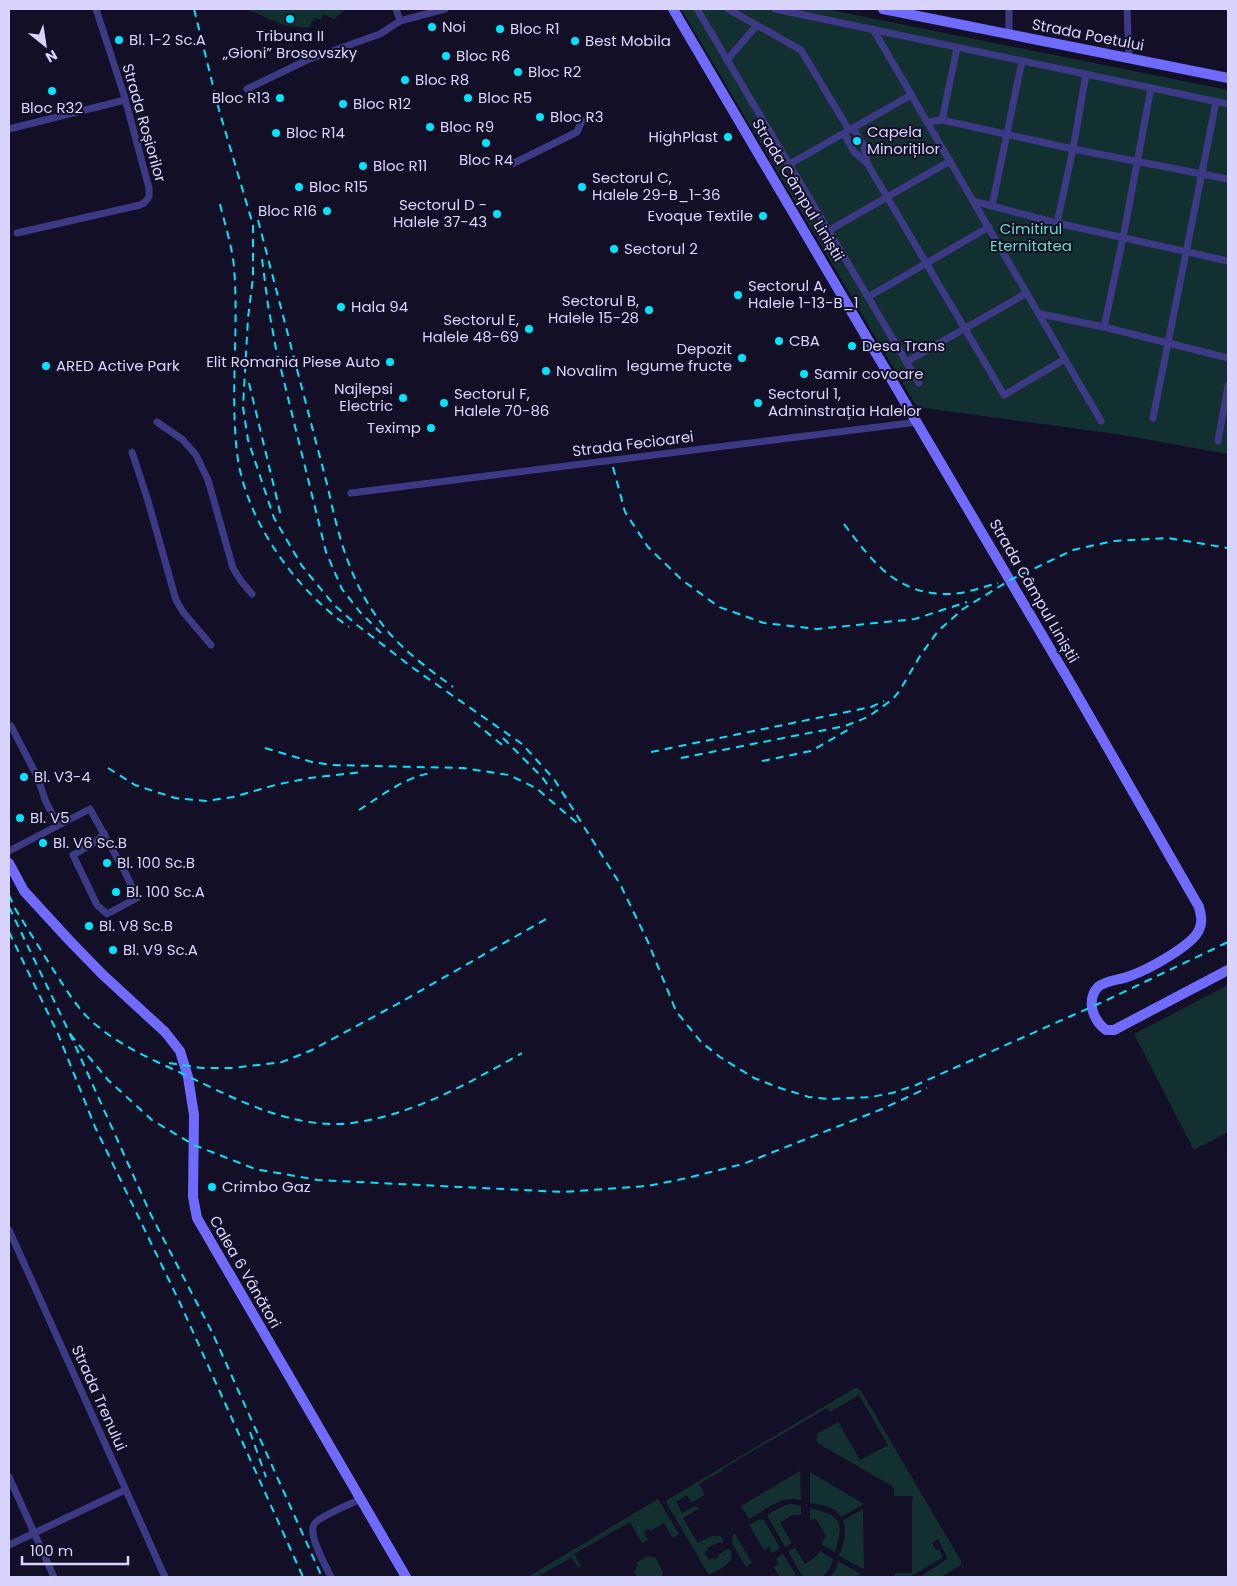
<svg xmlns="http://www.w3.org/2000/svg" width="1237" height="1586" font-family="Poppins,sans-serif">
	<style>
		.green { fill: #12302f }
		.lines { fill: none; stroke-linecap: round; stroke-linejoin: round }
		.street { stroke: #3d3a85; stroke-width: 7 }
		.secondary { stroke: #6f6bff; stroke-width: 10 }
		.rail { stroke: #00e5ff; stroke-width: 2; stroke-dasharray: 8 6; stroke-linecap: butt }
		.poi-dot { fill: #00e5ff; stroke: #130f26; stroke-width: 2 }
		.labels { text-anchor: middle; stroke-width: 4; stroke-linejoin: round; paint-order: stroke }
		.poi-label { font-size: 15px; fill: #d9d4ff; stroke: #130f26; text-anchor: start }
		.street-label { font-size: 15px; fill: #d9d4ff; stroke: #130f26 }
		.park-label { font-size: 15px; fill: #5fe0c0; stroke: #130f26 }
	</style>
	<rect width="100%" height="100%" fill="#130f26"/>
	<g class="green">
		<path d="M247,9H346L334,19L323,14L321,20L314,18L309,28L283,25Z"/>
		<path d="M681,9H826L1228,90V454L1116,434L917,407Z"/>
		<path d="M1228,985V1132L1194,1150L1134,1034Z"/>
		<path d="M855,1388L860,1389L961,1561V1565L941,1577H919L946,1560L947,1557L938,1539L932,1543L936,1550L939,1549L943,1556L942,1558L910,1577H895V1573H912V1503L913,1496H894V1490L892,1486L819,1444L816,1440L818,1433L838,1422L860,1460L888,1445L859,1395L830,1412L827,1408L722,1469V1471L699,1484L705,1495L691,1503L687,1495L676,1502L682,1513L695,1506L700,1508L683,1518L698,1543L712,1536H720L724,1540L721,1544L720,1542L707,1548L708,1550L704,1553L709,1560L713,1558L714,1560L719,1557L718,1555L727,1549L731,1551C735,1564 719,1569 709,1575L667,1504V1500Z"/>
		<path d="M800,1471L801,1500C780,1495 767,1509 749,1519L741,1506Z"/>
		<path d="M810,1472L864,1504L841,1517C835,1506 822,1505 810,1503Z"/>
		<path d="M658,1499L679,1534L673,1538L664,1523L650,1531L649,1529L644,1532L648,1540L642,1543L630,1522L574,1554L581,1566L578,1568L572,1557L537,1577H532L531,1575Z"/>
		<path d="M792,1504L801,1506V1515H792L780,1523L792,1543L785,1547L768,1517V1514L785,1505Z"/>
		<path d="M810,1508C842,1516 844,1521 835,1552L821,1544L826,1536L816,1519L810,1520Z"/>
		<path d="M863,1509L864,1569L839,1556C843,1543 848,1533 843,1520Z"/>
		<path d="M760,1519L764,1520L780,1548L772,1553L769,1547L764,1550L749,1525Z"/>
		<path d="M733,1534H735L752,1563L746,1567L732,1543Z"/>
		<path d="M795,1548L805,1564L817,1556L820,1551L833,1559C827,1579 822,1577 803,1577L788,1551Z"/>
		<path d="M783,1554L797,1577H780L774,1567L779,1564L776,1558Z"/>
		<path d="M648,1556L655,1557L663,1572L662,1577H637L633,1571L636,1570V1567L638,1566L636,1563Z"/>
		<path d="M838,1561L861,1574L855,1577H830L836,1569Z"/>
	</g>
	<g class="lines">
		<g class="street">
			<path d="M396,9L400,21"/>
			<path d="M697,9L919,383"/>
			<path d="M728,9L801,50L849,130"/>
			<path d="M775,9L1228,104"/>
			<path d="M1127,9L1129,59"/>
			<path d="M873,29L1101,421"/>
			<path d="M1009,34V9"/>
			<path d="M727,60L757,25"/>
			<path d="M247,89L307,60L380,34L400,21L445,9"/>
			<path d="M942,120L957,48"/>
			<path d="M927,122L942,120L1073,149L1228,179"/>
			<path d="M853,128L864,146L867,163L1004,395L1065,359"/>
			<path d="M9,129L125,100"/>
			<path d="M844,133L854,152L867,163"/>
			<path d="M514,163L577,132L582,121"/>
			<path d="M788,165L911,95"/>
			<path d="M973,201L1057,223L1228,261"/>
			<path d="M992,206L1022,61"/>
			<path d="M1057,223L1073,149L1086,74"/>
			<path d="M828,231L950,161"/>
			<path d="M17,233L140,205L144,203L149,197V188L124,95L96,9"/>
			<path d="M868,297L989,227"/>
			<path d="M1041,314L1104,327L1228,358"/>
			<path d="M1104,327L1123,238L1151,88"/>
			<path d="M906,362L1027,293"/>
			<path d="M1153,418L1216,102"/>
			<path d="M157,422L183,440L196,455L208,480L233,568L241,581L252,594"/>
			<path d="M1218,441L1228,386"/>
			<path d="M132,452L148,501L176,600L183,612L211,645"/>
			<path d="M351,493L918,422"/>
			<path d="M9,727L11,726L38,778L45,800L58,825"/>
			<path d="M9,851L90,809L126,874L137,898L107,914L97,905L73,855L97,841L104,833"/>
			<path d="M9,1230L165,1577"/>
			<path d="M9,1477L54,1577"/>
			<path d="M9,1545L125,1490"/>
			<path d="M331,1577C326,1566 306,1533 315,1523C320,1516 351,1504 360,1499"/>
		</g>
		<g class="secondary">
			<path d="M673,9L1071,684L1199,907C1201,915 1203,922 1199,930C1192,946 1147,970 1130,976C1120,980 1106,980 1098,987C1092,993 1091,1000 1092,1008C1094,1017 1099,1025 1106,1030H1114L1228,970"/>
			<path d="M883,9L1228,78"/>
			<path d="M9,863L24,891L69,940L102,974L165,1032L180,1051L188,1077L194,1115L193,1197L197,1218L406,1577"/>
		</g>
		<g class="rail">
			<path d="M194,9L219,110L253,225V277L248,318L243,407L248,440L274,518L302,566L334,605L357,625L413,668L522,744L554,779L620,884L648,942L676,1011L701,1042L720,1057L754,1078L780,1088L809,1097L830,1099L871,1097L892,1093L916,1085L1107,1000L1228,942"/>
			<path d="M220,204C225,225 232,246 234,267C239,329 230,391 237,453C245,520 295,589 349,627"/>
			<path d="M258,220L328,488C338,535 350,581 379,620C398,647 426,667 453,687"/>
			<path d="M262,259L268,305L276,349L326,552L342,589L360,612L381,633"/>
			<path d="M249,383L281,516"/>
			<path d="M613,467L625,512L648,547L682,580L719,607L764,623L817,629L915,619L967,602"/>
			<path d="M844,524C874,564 898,596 952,594C967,593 983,587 998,583"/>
			<path d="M474,722L506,748"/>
			<path d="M503,738L542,777L552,791"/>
			<path d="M265,748L312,762L331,765L463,768L509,775L536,788L577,823"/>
			<path d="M651,752L871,707L884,701"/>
			<path d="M681,758L845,726L868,717L893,699L900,690L920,656L938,631L963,609L1010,580L1073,550L1113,541L1168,538L1228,548"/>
			<path d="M762,761L811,751L853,727"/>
			<path d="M108,768L135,785L175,798L206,801L233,797L279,784L310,778L362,772"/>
			<path d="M359,810C381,796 405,777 431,773"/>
			<path d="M9,895L14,907C29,931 43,954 58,977C69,994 80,1012 96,1025C121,1046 151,1059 181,1073C234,1098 291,1130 352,1123C413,1115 469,1083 522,1053"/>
			<path d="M9,907L70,1034L151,1215L212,1332L322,1577"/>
			<path d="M9,932L58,1034L95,1127L180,1303L303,1577"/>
			<path d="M70,1034L108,1080L152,1120L194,1145L255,1169L318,1180L563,1192L648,1186L687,1178L743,1164L882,1109L927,1088"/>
			<path d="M169,1063L202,1068H233L282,1062L312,1050L401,1002L546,919"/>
			<path d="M250,1432L266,1477"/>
		</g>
	</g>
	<g class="poi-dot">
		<circle cx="290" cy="19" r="5"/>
		<circle cx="432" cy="27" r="5"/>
		<circle cx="500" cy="29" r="5"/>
		<circle cx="119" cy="40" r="5"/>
		<circle cx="575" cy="41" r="5"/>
		<circle cx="446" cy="56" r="5"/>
		<circle cx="518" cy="72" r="5"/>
		<circle cx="405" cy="80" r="5"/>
		<circle cx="52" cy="91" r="5"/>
		<circle cx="280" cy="98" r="5"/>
		<circle cx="468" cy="98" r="5"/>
		<circle cx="343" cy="104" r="5"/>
		<circle cx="540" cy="117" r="5"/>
		<circle cx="430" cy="127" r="5"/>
		<circle cx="276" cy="133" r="5"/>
		<circle cx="728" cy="137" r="5"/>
		<circle cx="857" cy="141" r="5"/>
		<circle cx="486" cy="143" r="5"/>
		<circle cx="363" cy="166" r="5"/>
		<circle cx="299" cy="187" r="5"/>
		<circle cx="582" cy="187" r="5"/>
		<circle cx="327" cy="211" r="5"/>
		<circle cx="497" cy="214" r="5"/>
		<circle cx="763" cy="216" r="5"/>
		<circle cx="614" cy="249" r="5"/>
		<circle cx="738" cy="295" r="5"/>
		<circle cx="341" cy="307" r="5"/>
		<circle cx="649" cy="310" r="5"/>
		<circle cx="529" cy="329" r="5"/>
		<circle cx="779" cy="341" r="5"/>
		<circle cx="852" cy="346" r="5"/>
		<circle cx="742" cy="358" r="5"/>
		<circle cx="390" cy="362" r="5"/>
		<circle cx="46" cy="366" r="5"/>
		<circle cx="546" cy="371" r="5"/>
		<circle cx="804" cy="374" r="5"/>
		<circle cx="403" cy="398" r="5"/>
		<circle cx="444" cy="403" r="5"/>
		<circle cx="758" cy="403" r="5"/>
		<circle cx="431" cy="428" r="5"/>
		<circle cx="24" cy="777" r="5"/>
		<circle cx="20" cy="818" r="5"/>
		<circle cx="43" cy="843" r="5"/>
		<circle cx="107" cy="863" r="5"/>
		<circle cx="116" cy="892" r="5"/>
		<circle cx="89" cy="926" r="5"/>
		<circle cx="113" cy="950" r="5"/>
		<circle cx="212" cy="1187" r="5"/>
	</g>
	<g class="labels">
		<g class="poi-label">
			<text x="442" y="32">Noi</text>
			<text x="510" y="34">Bloc R1</text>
			<text x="290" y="41" text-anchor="middle">Tribuna II<tspan x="290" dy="17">„Gioni” Brosovszky</tspan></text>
			<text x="129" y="45">Bl. 1-2 Sc.A</text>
			<text x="585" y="46">Best Mobila</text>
			<text x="456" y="61">Bloc R6</text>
			<text x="528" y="77">Bloc R2</text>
			<text x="415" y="85">Bloc R8</text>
			<text x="270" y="103" text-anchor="end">Bloc R13</text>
			<text x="478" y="103">Bloc R5</text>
			<text x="353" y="109">Bloc R12</text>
			<text x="52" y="113" text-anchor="middle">Bloc R32</text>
			<text x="550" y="122">Bloc R3</text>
			<text x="440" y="132">Bloc R9</text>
			<text x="867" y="137">Capela<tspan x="867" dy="17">Minoriților</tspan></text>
			<text x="286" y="138">Bloc R14</text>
			<text x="718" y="142" text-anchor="end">HighPlast</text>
			<text x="486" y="165" text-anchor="middle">Bloc R4</text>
			<text x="373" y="171">Bloc R11</text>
			<text x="592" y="183">Sectorul C,<tspan x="592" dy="17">Halele 29-B_1-36</tspan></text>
			<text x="309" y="192">Bloc R15</text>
			<text x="487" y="210" text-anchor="end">Sectorul D -<tspan x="487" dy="17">Halele 37-43</tspan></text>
			<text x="317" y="216" text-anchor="end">Bloc R16</text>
			<text x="753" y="221" text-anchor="end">Evoque Textile</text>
			<text x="624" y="254">Sectorul 2</text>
			<text x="748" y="291">Sectorul A,<tspan x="748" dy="17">Halele 1-13-B_1</tspan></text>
			<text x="639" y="306" text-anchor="end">Sectorul B,<tspan x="639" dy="17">Halele 15-28</tspan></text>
			<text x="351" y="312">Hala 94</text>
			<text x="519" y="325" text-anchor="end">Sectorul E,<tspan x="519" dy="17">Halele 48-69</tspan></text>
			<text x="789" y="346">CBA</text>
			<text x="862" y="351">Desa Trans</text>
			<text x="732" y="354" text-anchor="end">Depozit<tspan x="732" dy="17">legume fructe</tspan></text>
			<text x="380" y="367" text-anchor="end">Elit Romania Piese Auto</text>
			<text x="56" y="371">ARED Active Park</text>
			<text x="556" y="376">Novalim</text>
			<text x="814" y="379">Samir covoare</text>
			<text x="393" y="394" text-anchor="end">Najlepsi<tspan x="393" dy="17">Electric</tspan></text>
			<text x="454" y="399">Sectorul F,<tspan x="454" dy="17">Halele 70-86</tspan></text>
			<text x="768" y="399">Sectorul 1,<tspan x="768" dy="17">Adminstrația Halelor</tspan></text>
			<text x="421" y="433" text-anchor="end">Teximp</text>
			<text x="34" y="782">Bl. V3-4</text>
			<text x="30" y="823">Bl. V5</text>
			<text x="53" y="848">Bl. V6 Sc.B</text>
			<text x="117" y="868">Bl. 100 Sc.B</text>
			<text x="126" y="897">Bl. 100 Sc.A</text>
			<text x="99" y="931">Bl. V8 Sc.B</text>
			<text x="123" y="955">Bl. V9 Sc.A</text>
			<text x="222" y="1192">Crimbo Gaz</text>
		</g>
		<g class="street-label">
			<text transform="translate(1088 35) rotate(11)" y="5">Strada Poetului</text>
			<text transform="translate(144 123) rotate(74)" y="5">Strada Roșiorilor</text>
			<text transform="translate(798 190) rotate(59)" y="5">Strada Câmpul Liniștii</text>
			<text transform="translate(633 444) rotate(-7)" y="5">Strada Fecioarei</text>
			<text transform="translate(1034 591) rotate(60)" y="5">Strada Câmpul Liniștii</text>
			<text transform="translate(245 1272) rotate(60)" y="5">Calea 6 Vânători</text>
			<text transform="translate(99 1398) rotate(66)" y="5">Strada Trenului</text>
		</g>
		<g class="park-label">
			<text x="1031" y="234">Cimitirul<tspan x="1031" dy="17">Eternitatea</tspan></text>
		</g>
	</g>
	<rect width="1237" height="1586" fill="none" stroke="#d9d4ff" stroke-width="20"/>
	<g transform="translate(45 45) rotate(150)" stroke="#130f26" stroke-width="4" paint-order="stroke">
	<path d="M0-4L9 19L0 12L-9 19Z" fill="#d9d4ff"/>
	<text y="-8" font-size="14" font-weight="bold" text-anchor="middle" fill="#d9d4ff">N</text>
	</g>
	<path d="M22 1556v8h106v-8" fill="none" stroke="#d9d4ff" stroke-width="2.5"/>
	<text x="30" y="1556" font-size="15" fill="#d9d4ff" stroke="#130f26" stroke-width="4" paint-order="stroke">100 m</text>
</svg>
